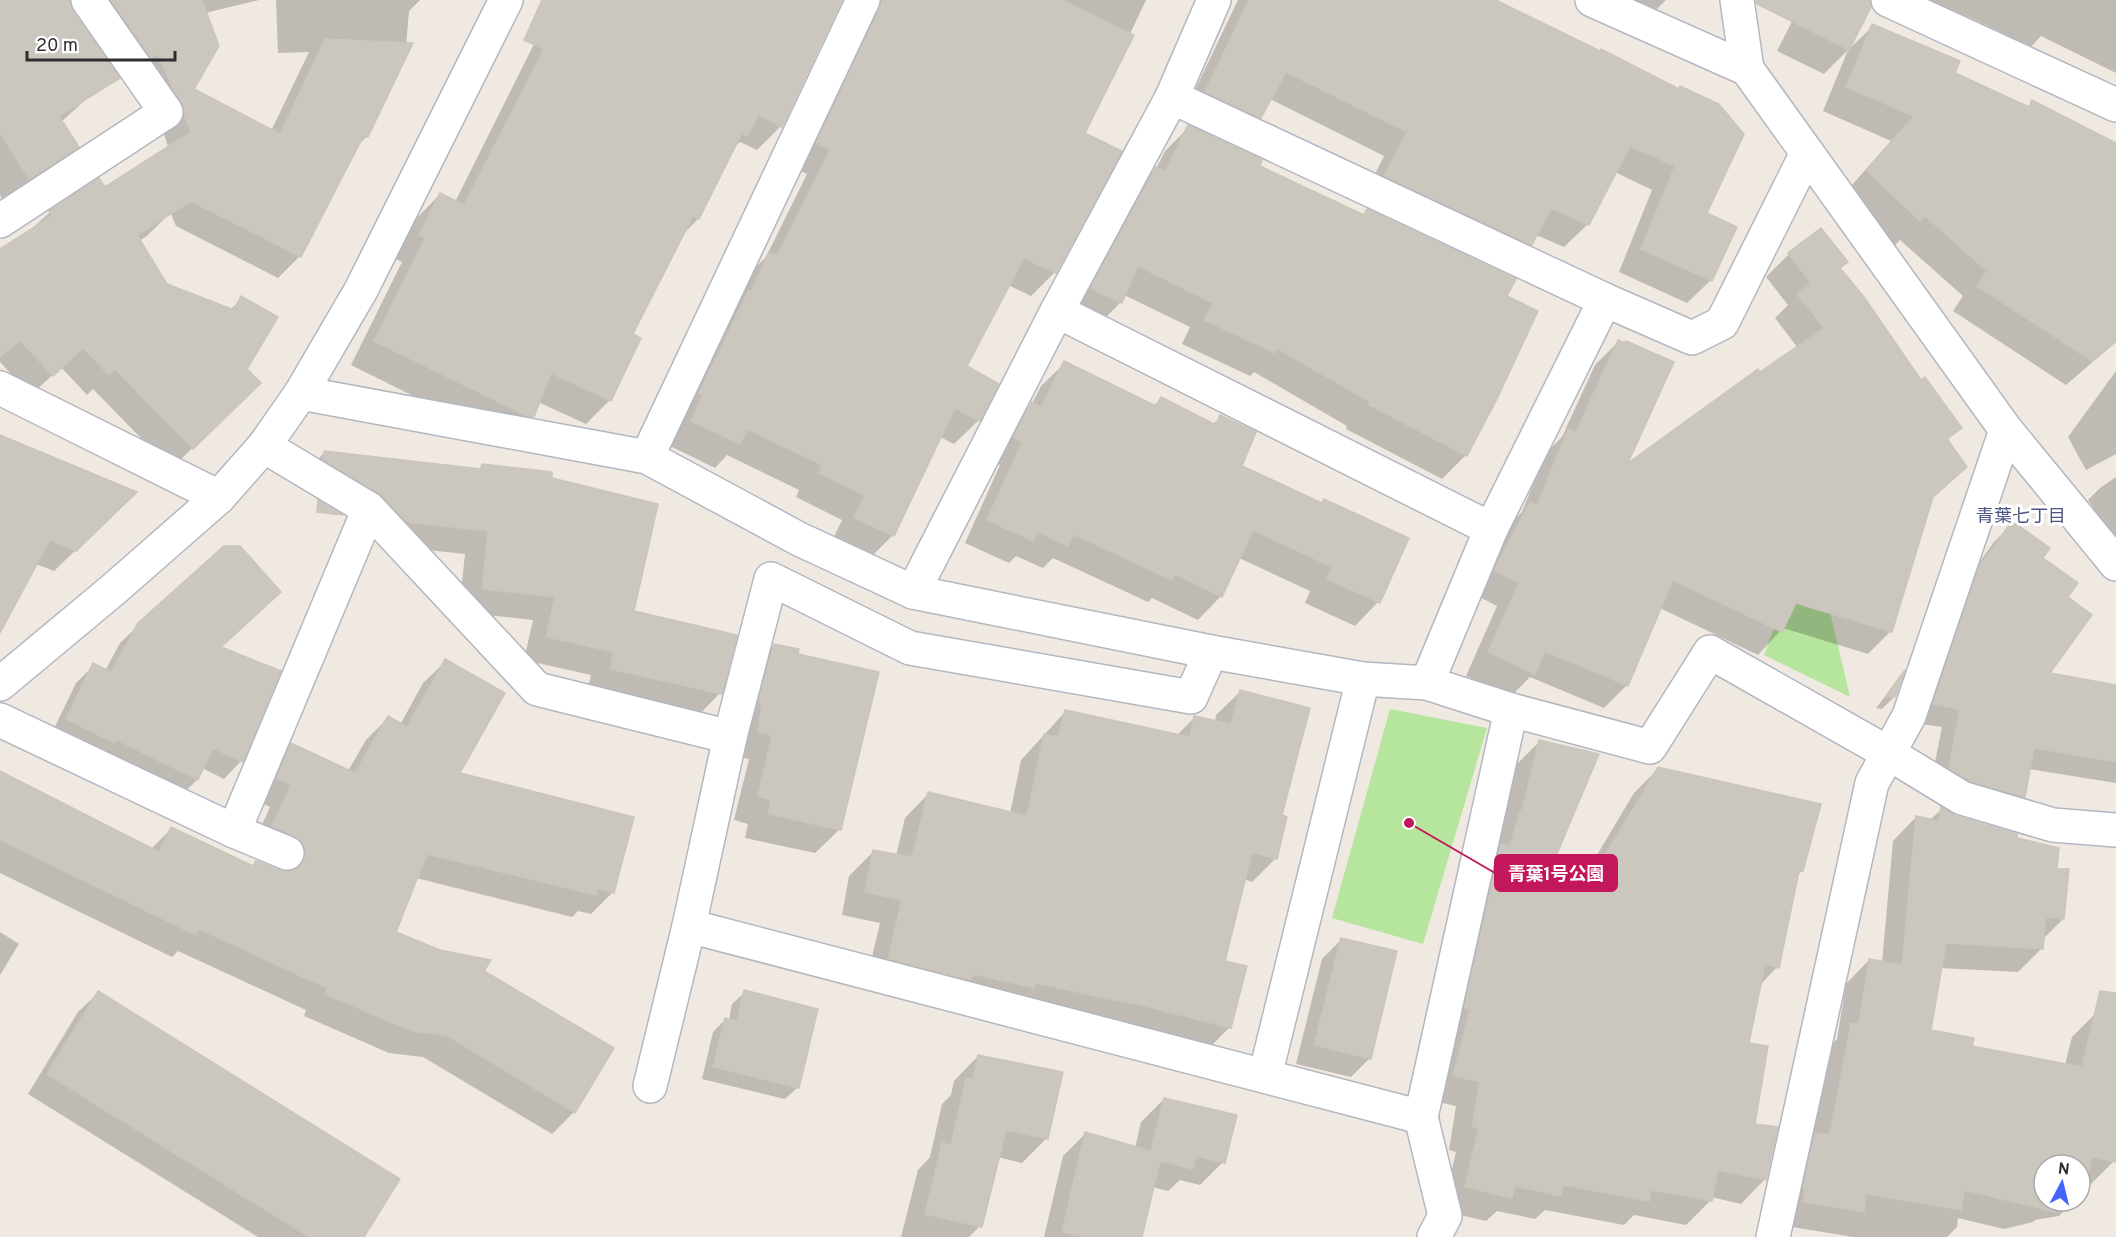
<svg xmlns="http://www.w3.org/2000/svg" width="2116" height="1237" font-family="Overpass,'Noto Sans JP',sans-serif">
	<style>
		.green { fill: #b6e59e }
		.shadow { fill: #0003 }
		.building { fill: #cbc7bf; stroke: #cbc5ba; stroke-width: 1.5 }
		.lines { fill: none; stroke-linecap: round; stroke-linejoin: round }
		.minor-casing { stroke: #b4b7c1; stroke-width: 36 }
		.minor { stroke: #fff; stroke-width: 33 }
		.labels { text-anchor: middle; stroke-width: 6; stroke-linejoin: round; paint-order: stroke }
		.neighbourhood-label { font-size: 18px; fill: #4d5680; stroke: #fff }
		.leader { fill: none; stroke: #c2185b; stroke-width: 2 }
		.callout-dot { fill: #c2185b; stroke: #fff; stroke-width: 2 }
		.callout { fill: #c2185b; stroke: #c2185b; stroke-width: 2 }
		.callout-label { font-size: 18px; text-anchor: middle; font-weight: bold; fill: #fff }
	</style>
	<rect width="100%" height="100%" fill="#efe9e1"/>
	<g class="green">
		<path d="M1811,530L1850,697L1764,655Z"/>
		<path d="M1390,709L1487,728L1423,944L1332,918Z"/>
	</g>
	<g class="shadow">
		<path d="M0,0H34L92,94L61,122L77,147L53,171L4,202L0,195Z"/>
		<path d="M85,0H259L205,13L192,89L271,131L309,52L278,53L276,0H420L409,11L405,58L367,136L356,148L300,256L278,278L176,226L152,167L169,150L161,124Z"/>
		<path d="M556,0H841L781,126L757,150L740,142L732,149L698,219L682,235L631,335L610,400L586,424L538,402L533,416L509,440L500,439L351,365L402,262L396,259L416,219L440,194L455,202Z"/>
		<path d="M892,0H1146L1083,133L1055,272L1031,296L1008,285L965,367L979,420L954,444L940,437L893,535L868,560L831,543L842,520L796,497L799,490L727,455L715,468L668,445L745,278L766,257L807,174L793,167L856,33L881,8Z"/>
		<path d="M1238,0H1493L1678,91L1705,214L1711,280L1687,303L1619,272L1652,190L1615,172L1588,224L1564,247L1536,235L1531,244L1508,268L1362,200L1384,156L1270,99L1260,117L1237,141L1183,115Z"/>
		<path d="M1618,0H1666L1650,16Z"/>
		<path d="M1803,0H1868L1869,7L1848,50L1824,74L1777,51Z"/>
		<path d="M1926,0H2116V73L2041,36L2031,47L1969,17L1965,21Z"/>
		<path d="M1873,26L1953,74L2027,107L2033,102L2116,144V342L2066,385L1953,311L1963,296L1900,240L1895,245L1843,195L1891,141L1823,111L1848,50Z"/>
		<path d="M1189,127L1258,167L1362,216L1367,211L1505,297L1466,455L1442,479L1346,429L1347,426L1254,372L1250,376L1182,344L1190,327L1124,295L1121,302L1097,326L1068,312L1132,193L1156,169L1165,151Z"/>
		<path d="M104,189L168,215L147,236L139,241L166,285L230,310L242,298L245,369L259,383L171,469L93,389L87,395L61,367L31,395L0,362V258L50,212Z"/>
		<path d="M1821,230L1839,269L1920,382L1960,428L1946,441L1965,467L1930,500L1891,631L1868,654L1783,628L1758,655L1660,608L1627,685L1604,708L1530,677L1511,696L1466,676L1497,606L1472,593L1507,527L1522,512L1545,454L1562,437L1595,365L1618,342L1624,468L1798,348L1775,318L1788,305L1766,277L1788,255Z"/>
		<path d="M1065,363L1153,406L1161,399L1213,424L1221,417L1240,467L1321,504L1407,539L1378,602L1355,626L1305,603L1310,591L1239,558L1221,596L1198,620L1152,598L1148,602L1053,558L1043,568L1016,556L1009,563L965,543L1000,465L991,461L1009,427L1032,404L1041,386Z"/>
		<path d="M2116,371V454L2086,470L2068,437Z"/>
		<path d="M0,437L114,513L54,571L36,564L0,618Z"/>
		<path d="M325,452L478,470L482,466L550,479L632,612L720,693L697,717L587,692L591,675L524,660L533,620L459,612L465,554L383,545L301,476Z"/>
		<path d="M2116,477V541L2088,500L2100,488Z"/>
		<path d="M2013,523L2041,559L2047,674L2116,687V783L2029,769L2023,796L2004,815L1930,787L1942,727L1915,723L1961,588L1994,542Z"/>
		<path d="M139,625L219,648L241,761L224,779L202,768L197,780L179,797L50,737L76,683L94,665L105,671L120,643Z"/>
		<path d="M774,645L797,655L840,829L815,853L745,838L748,824L734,820L749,759L734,756L750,669Z"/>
		<path d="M446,661L458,774L613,892L591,914L578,911L572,917L416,878L395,933L574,1112L552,1134L423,1057L389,1053L304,1016L306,1010L178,951L172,957L0,873V772L151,849L171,829L252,867L257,862L284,872L280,864L251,849L270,807L255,800L269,767L292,744L348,771L366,740L388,718L400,725L423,683Z"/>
		<path d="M1901,676L1894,697L1882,709L1876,708Z"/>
		<path d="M1240,692L1280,817L1276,858L1252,882L1244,879L1224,962L1230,1027L1206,1051L866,982L880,923L842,915L849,876L873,852L896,856L905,818L928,794L1010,814L1021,760L1065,712L1176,736L1194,718L1215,722L1216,715Z"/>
		<path d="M1539,742L1546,875L1576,890L1634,793L1658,769L1802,871L1796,877L1777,967L1760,985L1748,1044L1753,1125L1765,1179L1741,1204L1711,1197L1710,1201L1686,1225L1634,1215L1624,1225L1545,1210L1535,1219L1497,1211L1486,1221L1442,1211L1456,1152L1449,1150L1456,1106L1430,1100L1515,766Z"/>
		<path d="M1942,809L1956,817L2015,840L2056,870L2063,919L2042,940L2041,949L2018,972L1940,968L1929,1031L1971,1047L2065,1065L2072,1037L2095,1014L2116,1018V1149L2114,1161L2090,1185L2084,1184L2080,1195V1165H2044V1201H2074L2059,1216L2035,1220L2033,1222L2004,1229L1958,1218L1957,1227L1947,1237H1853L1780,1225L1828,1048L1837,1039L1846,984L1869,960L1882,963L1893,841L1916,817L1930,820Z"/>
		<path d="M0,932L19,944L0,975Z"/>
		<path d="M1341,940L1370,1058L1351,1077L1296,1064L1322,959Z"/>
		<path d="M745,992L798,1087L785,1099L702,1079L713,1032L725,1020H729L732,1004Z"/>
		<path d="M98,993L362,1237H258L28,1094L78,1012Z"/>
		<path d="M978,1056L1047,1138L1022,1163L997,1157L980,1226L969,1237H901L918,1170L930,1157L942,1104L951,1095L954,1081Z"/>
		<path d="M1164,1099L1223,1162L1200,1185L1180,1180L1168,1191L1152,1187L1141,1237H1044L1063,1156L1086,1133L1135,1148L1141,1122Z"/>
	</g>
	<g class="building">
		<path d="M0,0H70L73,11L120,78L59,116L79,147L29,179L0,133Z"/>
		<path d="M111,0H202L219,46L194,89L280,134L325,39L413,43L368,137L364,135L301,257L191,201L137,235L167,284L234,310L241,296L278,317L247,369L261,383L193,449L115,369L109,375L83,348L53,376L20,340L0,357V249L52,216L49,211L99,178L105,187L191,132L184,115L182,102L174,91L158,54L151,58Z"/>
		<path d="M542,0H842L782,127L758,115L748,136L742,133L699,219L693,216L633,334L641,338L611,401L551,373L534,417L525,415L374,341L425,238L419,235L440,193L464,205L544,49L524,40Z"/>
		<path d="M881,0H1062L1134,35L1085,133L1122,151L1056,273L1024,258L967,366L999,384L980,421L955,408L894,536L854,518L865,495L819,473L822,465L748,429L740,444L691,421L703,395L699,393L749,290L751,292L769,252L777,256L830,150L816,143L880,8Z"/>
		<path d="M1249,0H1496L1600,51L1601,49L1679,89L1680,86L1719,104L1744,134L1707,213L1737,227L1712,281L1641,249L1675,166L1630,146L1589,225L1551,208L1532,245L1384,176L1407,132L1286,72L1261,118L1205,92Z"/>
		<path d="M1756,0H1870L1871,7L1849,50L1757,4Z"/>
		<path d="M1872,24L1960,61L1955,73L2029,107L2032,100L2116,143V341L2092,361L1977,286L1987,271L1925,216L1920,221L1866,170L1914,116L1846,87Z"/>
		<path d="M1188,125L1262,160L1260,166L1364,215L1367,209L1516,279L1507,296L1538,311L1497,399L1467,456L1369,405L1370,402L1277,348L1275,353L1204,320L1213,303L1138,266L1122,303L1090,288L1156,167L1165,172Z"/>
		<path d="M1821,228L1848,262L1840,268L1864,297L1921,380L1925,377L1962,428L1947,439L1967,467L1933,497L1892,632L1796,603L1782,632L1673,580L1628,686L1545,651L1535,674L1488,652L1519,583L1494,570L1530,502L1537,506L1568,429L1576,432L1618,340L1625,343L1626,341L1674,362L1628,463L1758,369L1760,372L1824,328L1797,294L1811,283L1788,253Z"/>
		<path d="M1064,361L1156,406L1161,397L1216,425L1220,415L1256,432L1242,466L1322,503L1324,499L1409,538L1380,603L1327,579L1332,567L1253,530L1222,597L1175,574L1172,580L1073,534L1068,546L1038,532L1033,541L987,520L1022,442L1013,437L1032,402L1041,407Z"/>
		<path d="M0,435L137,492L76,551L50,540L0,633Z"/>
		<path d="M324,451L481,469L482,464L552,472V478L658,504L634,611L737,635L722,694L610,669L614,652L546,637L555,597L482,589L488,531L407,522L379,493L323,460Z"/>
		<path d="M318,500L343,515L317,512Z"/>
		<path d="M2012,521L2050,548L2043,558L2078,583L2068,597L2092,615L2050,673L2116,685V762L2034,748L2025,797L1970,781L1949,768L1960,709L1933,704L1979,567Z"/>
		<path d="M224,546H240L281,592L221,647L281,671L243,762L213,748L198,780L117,740L115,743L66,719L93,663L111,672L138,623Z"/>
		<path d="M774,644L799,649L798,654L879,672L841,830L768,814L771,800L758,796L772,735L758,732L762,703L758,702Z"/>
		<path d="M445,659L505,693L460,773L634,817L614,893L597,888L596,895L427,854L396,932L440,950L491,960L484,971L614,1048L575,1113L446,1035L412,1031L325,994L327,988L199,929L196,935L0,840V771L159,852L171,827L253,866L256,861L280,870L290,871L298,868L304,861L305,850L302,842L295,836L272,826L291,785L277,778L291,743L355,773L388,716L407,727Z"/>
		<path d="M1905,670L1895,697L1886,696Z"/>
		<path d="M1240,690L1310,708L1282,815L1287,817L1277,859L1252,852L1225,961L1247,966L1231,1028L1129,1002V1003L1035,983L1034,988L973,974L971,980L888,959L902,900L865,892L873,850L912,857L928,792L1027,816L1044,734L1058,737L1065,710L1190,737L1194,716L1231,724Z"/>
		<path d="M1539,740L1599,754L1548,875L1583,892L1658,767L1821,804L1803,871H1799L1779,968L1765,964L1749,1043L1768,1046L1755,1124L1778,1127L1766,1180L1718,1170L1712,1201L1651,1190L1649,1201L1563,1185L1561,1196L1515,1186L1512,1198L1465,1187L1479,1128L1472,1126L1480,1082L1453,1076L1470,1009L1464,1008L1501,844L1510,846L1520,810L1522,811Z"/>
		<path d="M1941,807L1956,816L2017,834V838L2059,848L2057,869H2069L2064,919L2046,917L2043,949L1946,943L1931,1030L1974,1038L1972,1046L2082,1067L2100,991L2116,993V1162L2092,1157L2082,1202L2078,1201H2080V1165H2044V1201H2058L2055,1212L1964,1190L1961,1210L1866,1194L1864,1212L1803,1202L1805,1189L1803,1188L1815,1133L1830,1135L1851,1023L1859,1024L1869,959L1902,965L1916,816L1939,821Z"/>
		<path d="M1341,938L1397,951L1371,1059L1314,1045Z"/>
		<path d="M744,990L818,1009L799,1088L713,1067L725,1018L737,1021Z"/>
		<path d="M98,991L400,1179L364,1237H309L47,1074Z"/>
		<path d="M978,1055L1063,1072L1048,1139L1006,1130L982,1227L925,1214L942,1143L951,1145L966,1078L973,1080Z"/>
		<path d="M1164,1098L1237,1115L1225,1163L1196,1156L1193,1169L1160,1161L1142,1237H1084L1062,1232L1085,1132L1151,1151Z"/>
	</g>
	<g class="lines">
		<defs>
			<g id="minor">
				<path d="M1592,0L1747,69"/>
				<path d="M1737,0L1747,69L2006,430L2116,564"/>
				<path d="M1888,0L2116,105"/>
				<path d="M1172,97L1605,300L1692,338L1722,323L1807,153"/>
				<path d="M0,221L166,112L88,0"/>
				<path d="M1057,311L1491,529"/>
				<path d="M0,388L219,497"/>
				<path d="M301,393L647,457L799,539L913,592L1211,652L1363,679L1427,683L1511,710L1650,747L1710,652L1888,753L1962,798L2053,825L2116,830"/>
				<path d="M264,446L369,509L537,689L730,737"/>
				<path d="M647,457L863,0"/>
				<path d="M913,592L1057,311L1172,97L1214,0"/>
				<path d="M1211,652L1191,697L910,648L771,579L730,737L689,926L1421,1117L1511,710"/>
				<path d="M1427,683L1491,529L1605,300"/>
				<path d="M0,684L114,589L219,497L264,446L301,393L361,290L506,0"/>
				<path d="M0,720L234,831L287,853"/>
				<path d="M234,831L369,509"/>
				<path d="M1265,1076L1363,679"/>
				<path d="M650,1086L689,926"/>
				<path d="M1421,1117L1445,1216L1434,1237"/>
				<path d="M1773,1237L1872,783L1909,716L2006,430"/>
			</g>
		</defs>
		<use href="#minor" class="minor-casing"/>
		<use href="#minor" class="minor"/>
	</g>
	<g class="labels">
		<g class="neighbourhood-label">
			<text x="2021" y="522">青葉七丁目</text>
		</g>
	</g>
	<path class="leader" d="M1409 823L1495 873"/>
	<circle class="callout-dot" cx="1409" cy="823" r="6"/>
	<rect class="callout" x="1495" y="855" width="122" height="36" rx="6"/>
	<g class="callout-label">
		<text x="1556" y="880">青葉1号公園</text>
	</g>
	<g transform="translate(2062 1183) rotate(7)"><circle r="28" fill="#ffffff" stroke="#ababab" stroke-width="1.5"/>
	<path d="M0-4.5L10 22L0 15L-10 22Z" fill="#4264fb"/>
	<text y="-9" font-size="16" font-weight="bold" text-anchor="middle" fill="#2e2e2e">N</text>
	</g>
	<path d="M27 51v9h148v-9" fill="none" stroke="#2e2e2e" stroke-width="3"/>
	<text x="36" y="51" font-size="18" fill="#2e2e2e" stroke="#ffffff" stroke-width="4.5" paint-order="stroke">20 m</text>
</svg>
